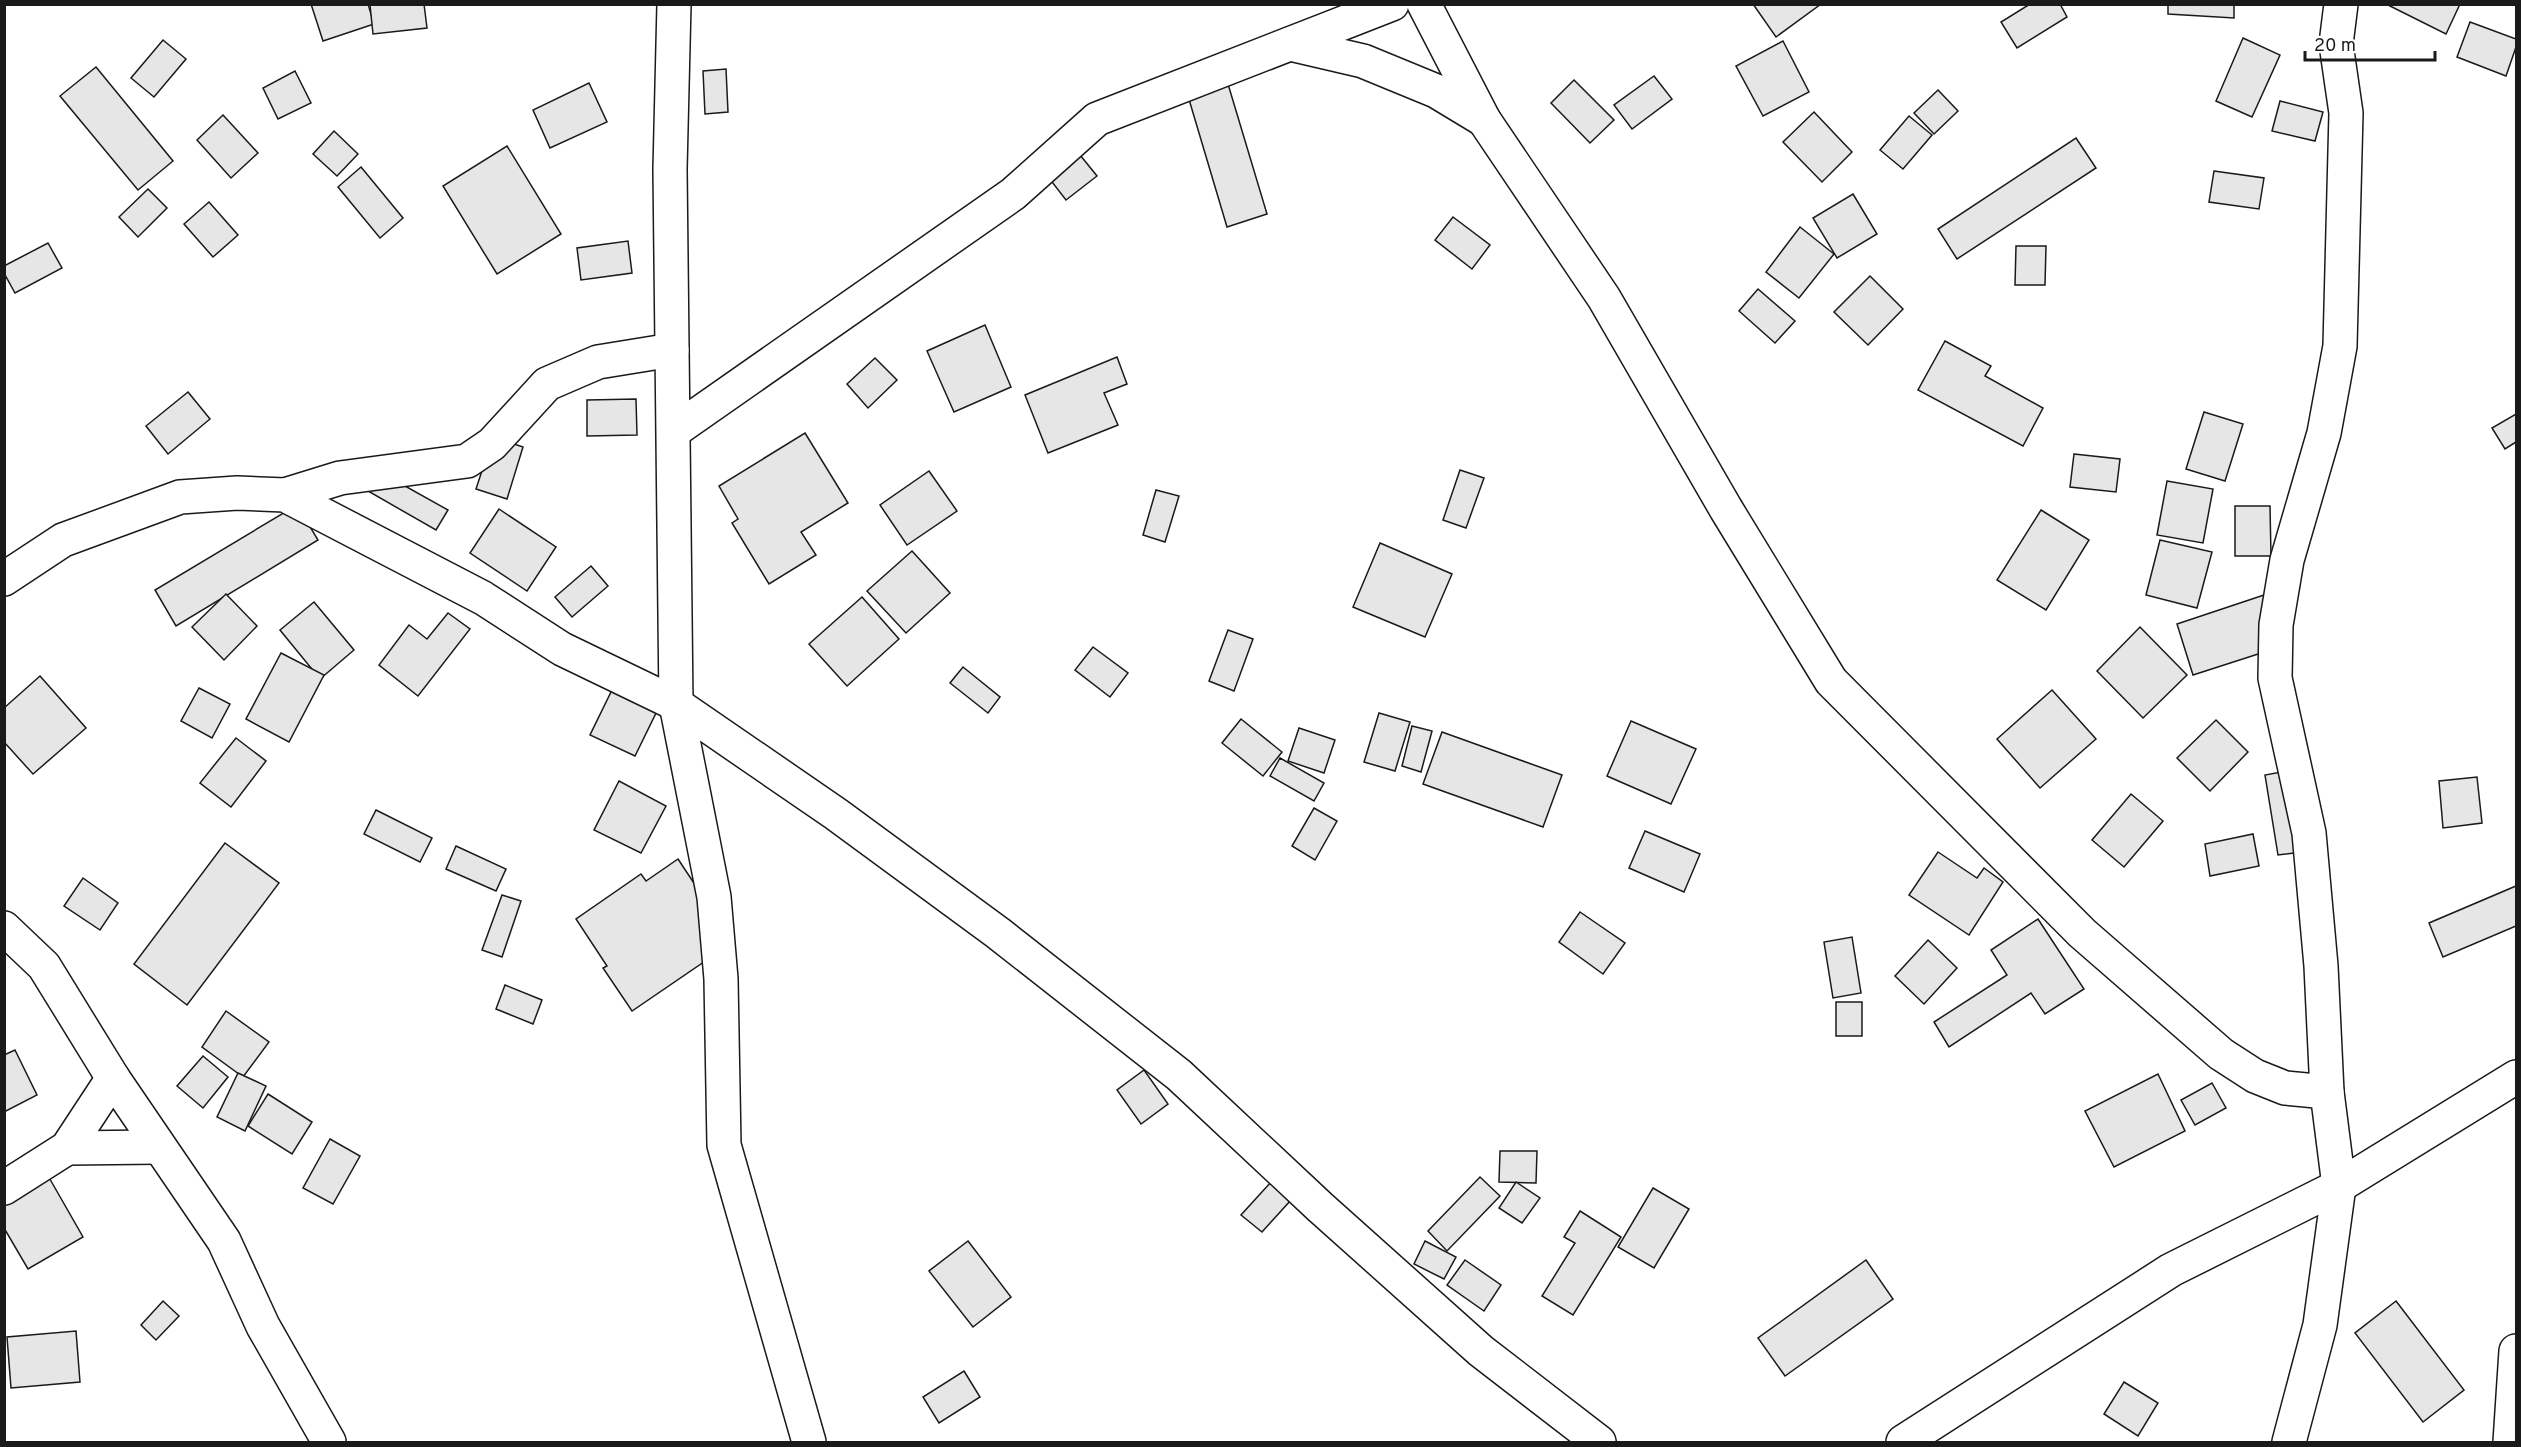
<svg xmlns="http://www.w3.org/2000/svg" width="2521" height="1447" font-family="Overpass,sans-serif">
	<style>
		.building { fill: #e6e6e6; stroke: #1a1a1a; stroke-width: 1.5 }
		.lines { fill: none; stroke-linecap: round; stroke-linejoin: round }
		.minor-casing { stroke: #1a1a1a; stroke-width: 36 }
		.major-casing { stroke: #1a1a1a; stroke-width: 36 }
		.minor { stroke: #fff; stroke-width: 33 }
		.major { stroke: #fff; stroke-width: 33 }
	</style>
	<rect width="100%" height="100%" fill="#fff"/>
	<g class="building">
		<path d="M311,4H368L374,24L323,41Z"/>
		<path d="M424,4L427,28L373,34L370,5Z"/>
		<path d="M1753,4H1821L1776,37Z"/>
		<path d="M2030,4H2060L2067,17L2017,48L2001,22Z"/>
		<path d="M2168,4H2234V18L2168,14Z"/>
		<path d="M2386,4H2460L2446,34Z"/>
		<path d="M2470,22L2516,39V47L2506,76L2457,57Z"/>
		<path d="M2243,38L2280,55L2252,117L2216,101Z"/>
		<path d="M163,40L186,59L154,97L131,78Z"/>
		<path d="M1783,41L1809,92L1763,116L1736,66Z"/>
		<path d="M96,67L173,161L138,190L60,96Z"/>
		<path d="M726,69L728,112L705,114L703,71Z"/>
		<path d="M295,71L311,103L278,119L263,88Z"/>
		<path d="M1654,76L1672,99L1632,129L1614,105Z"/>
		<path d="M1574,80L1614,120L1590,143L1551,103Z"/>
		<path d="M589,83L607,122L550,148L533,110Z"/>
		<path d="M1228,84L1267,214L1227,227L1188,96Z"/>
		<path d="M1938,90L1958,111L1934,134L1914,113Z"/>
		<path d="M2280,101L2323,112L2315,141L2272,131Z"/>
		<path d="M1814,112L1852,152L1822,182L1783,142Z"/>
		<path d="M223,115L258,153L231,178L197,140Z"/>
		<path d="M1909,116L1932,135L1903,169L1880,150Z"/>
		<path d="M334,131L358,154L337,176L313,154Z"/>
		<path d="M2076,138L2096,168L1957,259L1938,229Z"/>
		<path d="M507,146L561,234L497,274L443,186Z"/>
		<path d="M1076,150L1097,176L1066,200L1045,173Z"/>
		<path d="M361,167L403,218L380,238L338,187Z"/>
		<path d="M2214,171L2264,178L2259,209L2209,202Z"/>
		<path d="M148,189L167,208L138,237L119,217Z"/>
		<path d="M1853,194L1877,234L1837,258L1813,218Z"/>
		<path d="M209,202L238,235L213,257L184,224Z"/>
		<path d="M1453,217L1490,245L1472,269L1435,240Z"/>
		<path d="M1800,227L1834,254L1799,298L1766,272Z"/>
		<path d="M628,241L632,273L581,280L577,248Z"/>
		<path d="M48,243L62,268L15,293L4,273V266Z"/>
		<path d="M2016,246H2046L2045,285H2015Z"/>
		<path d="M1870,276L1903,309L1868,345L1834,312Z"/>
		<path d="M1758,289L1795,321L1775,343L1739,311Z"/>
		<path d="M985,325L1011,387L954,412L927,351Z"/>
		<path d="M1945,341L1991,366L1985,376L2043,408L2023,446L1918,390Z"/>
		<path d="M1117,357L1127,384L1104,393L1118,425L1048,453L1025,395Z"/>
		<path d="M875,358L897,380L868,408L847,384Z"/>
		<path d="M188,392L210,419L168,454L146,426Z"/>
		<path d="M636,399L637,435L587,436V400Z"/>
		<path d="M2204,412L2243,424L2225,481L2186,469Z"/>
		<path d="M2516,414V442L2505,449L2492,428Z"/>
		<path d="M805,433L848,503L801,532L816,555L769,584L732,523L738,519L719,486Z"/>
		<path d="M493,437L523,447L507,499L476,489Z"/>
		<path d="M2074,454L2120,459L2116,492L2070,487Z"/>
		<path d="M1460,470L1484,478L1466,528L1443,520Z"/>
		<path d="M929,471L957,511L907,545L880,505Z"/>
		<path d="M380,472L448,510L436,530L368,491Z"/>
		<path d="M2167,481L2213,489L2203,543L2157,535Z"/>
		<path d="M1156,490L1179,496L1165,542L1143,535Z"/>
		<path d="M297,505L318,540L176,626L155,590Z"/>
		<path d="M2235,506H2270L2271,556H2235Z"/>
		<path d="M499,509L556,547L527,591L470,553Z"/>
		<path d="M2041,510L2089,540L2046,610L1997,580Z"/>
		<path d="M2160,540L2212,552L2197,608L2146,595Z"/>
		<path d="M1380,543L1452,574L1425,637L1353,607Z"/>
		<path d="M912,551L950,593L906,633L867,591Z"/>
		<path d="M591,566L608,586L572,617L555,597Z"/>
		<path d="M226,594L257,626L224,660L192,627Z"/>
		<path d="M2267,594L2283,646L2193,675L2177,624Z"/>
		<path d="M862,597L899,639L847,686L809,644Z"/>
		<path d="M314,602L354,650L320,679L280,630Z"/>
		<path d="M448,613L470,629L418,696L379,665L409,625L427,639Z"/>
		<path d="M2140,627L2187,675L2143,718L2097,671Z"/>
		<path d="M1228,630L1253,639L1234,691L1209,681Z"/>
		<path d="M1093,647L1128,673L1110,697L1075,670Z"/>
		<path d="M281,653L324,675L289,742L246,719Z"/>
		<path d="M963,667L1000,697L988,713L950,683Z"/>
		<path d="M40,676L86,728L33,774L4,742V708Z"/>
		<path d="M199,688L230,704L212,738L181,721Z"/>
		<path d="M612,690L657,711L635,756L590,735Z"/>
		<path d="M2052,690L2096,739L2040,788L1997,739Z"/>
		<path d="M1379,713L1410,722L1395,771L1364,762Z"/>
		<path d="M1241,719L1282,752L1263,776L1222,743Z"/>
		<path d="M2216,720L2248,752L2210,791L2177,758Z"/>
		<path d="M1631,721L1696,749L1671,804L1607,776Z"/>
		<path d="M1412,726L1432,731L1421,772L1402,766Z"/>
		<path d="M1299,728L1335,740L1324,773L1288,761Z"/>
		<path d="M1442,732L1562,775L1543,827L1423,784Z"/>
		<path d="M236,738L266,761L231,807L200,783Z"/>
		<path d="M1280,758L1324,783L1314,801L1270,776Z"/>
		<path d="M2298,769L2310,851L2278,855L2265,775Z"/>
		<path d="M2477,777L2482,823L2443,828L2439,781Z"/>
		<path d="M619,781L666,806L641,853L594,830Z"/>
		<path d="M2131,794L2163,821L2124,867L2092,840Z"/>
		<path d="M1314,808L1337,821L1315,860L1292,846Z"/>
		<path d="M376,810L432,838L420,862L364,834Z"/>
		<path d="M1645,831L1700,854L1684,892L1629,868Z"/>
		<path d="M2253,834L2259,866L2210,876L2205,844Z"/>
		<path d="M225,843L279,883L187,1005L134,964Z"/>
		<path d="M456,846L506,869L496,891L446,869Z"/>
		<path d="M1938,852L1977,878L1984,868L2003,882L1969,935L1909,895Z"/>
		<path d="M678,859L733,942L632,1011L603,968L607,966L576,919L641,874L646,881Z"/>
		<path d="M83,878L118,903L100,930L64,906Z"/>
		<path d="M2516,886V926L2443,957L2429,923Z"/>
		<path d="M502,895L521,901L502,957L482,950Z"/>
		<path d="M1580,912L1625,943L1603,974L1559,942Z"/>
		<path d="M2038,919L2084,989L2045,1014L2031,993L1949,1047L1934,1022L2007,975L1991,950Z"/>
		<path d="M1852,937L1861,993L1833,998L1824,942Z"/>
		<path d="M1928,940L1957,968L1924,1004L1895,976Z"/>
		<path d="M505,985L542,1000L533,1024L496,1009Z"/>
		<rect x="1836" y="1002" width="26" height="34"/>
		<path d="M226,1011L269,1042L243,1077L202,1047Z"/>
		<path d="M15,1050L37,1095L4,1112V1055Z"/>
		<path d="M203,1056L228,1077L203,1108L177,1086Z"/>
		<path d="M1144,1070L1168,1104L1141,1124L1117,1090Z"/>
		<path d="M238,1073L266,1086L245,1131L217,1117Z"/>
		<path d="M2158,1074L2185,1131L2114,1167L2085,1111Z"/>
		<path d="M2212,1083L2226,1108L2195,1125L2181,1100Z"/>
		<path d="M268,1094L312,1122L292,1154L248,1126Z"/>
		<path d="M330,1139L360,1156L333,1204L303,1188Z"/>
		<path d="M1500,1151H1537L1536,1183L1499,1182Z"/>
		<path d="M43,1167L83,1237L28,1269L4,1228V1189Z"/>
		<path d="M1480,1177L1500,1196L1447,1251L1428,1231Z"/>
		<path d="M1271,1182L1291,1200L1262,1232L1241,1215Z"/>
		<path d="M1516,1182L1540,1198L1522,1223L1499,1208Z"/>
		<path d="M1653,1188L1689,1209L1654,1268L1618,1247Z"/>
		<path d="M1580,1211L1621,1237L1573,1315L1542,1296L1575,1243L1564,1237Z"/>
		<path d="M968,1241L1011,1297L973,1327L929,1271Z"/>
		<path d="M1425,1241L1456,1257L1444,1279L1414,1264Z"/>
		<path d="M1465,1260L1501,1285L1484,1311L1447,1285Z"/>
		<path d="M1866,1260L1893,1299L1785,1376L1758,1338Z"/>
		<path d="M163,1301L179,1316L156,1340L141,1325Z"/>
		<path d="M2396,1301L2464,1390L2423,1422L2355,1333Z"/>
		<path d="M76,1331L80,1382L11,1388L7,1337Z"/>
		<path d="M964,1371L980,1397L939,1423L923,1397Z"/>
		<path d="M2124,1382L2158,1403L2138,1436L2104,1414Z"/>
	</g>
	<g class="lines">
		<defs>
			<g id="minor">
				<path d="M674,4L670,169L676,704L714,897L721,979L724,1145L809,1442"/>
				<path d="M1424,4L1484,120L1604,298L1726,509L1831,681L2082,933L2221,1054L2255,1076L2285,1088L2327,1092"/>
				<path d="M1290,44L1363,61L1436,91L1484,120"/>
				<path d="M674,431L1013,194L1097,119L1392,4"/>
				<path d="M285,495L340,478L467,461L492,444L547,384L598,362L672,350"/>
				<path d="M4,579L63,540L180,497L237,493L285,495L483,598L562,649L676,704L836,814L998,933L1179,1075L1320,1207L1481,1351L1599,1442"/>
				<path d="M4,928L44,966L113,1078L224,1241L263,1326L329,1442"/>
				<path d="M67,1148L159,1147"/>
				<path d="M4,1188L67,1148L113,1078"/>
				<path d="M2289,1442L2320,1325L2339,1186L2327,1092L2321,966L2309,833L2275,678L2276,625L2287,560L2324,433L2340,346L2346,113L2336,44L2341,4"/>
				<path d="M2510,1442L2516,1351"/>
			</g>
			<path id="major" d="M1903,1442L2171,1270L2339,1186L2516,1077"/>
		</defs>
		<use href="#minor" class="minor-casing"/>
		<use href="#major" class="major-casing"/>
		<use href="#minor" class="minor"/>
		<use href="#major" class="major"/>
	</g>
	<rect width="2521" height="1447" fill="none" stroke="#1a1a1a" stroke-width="12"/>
	<path d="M2305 51v9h130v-9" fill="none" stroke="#1a1a1a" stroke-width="3"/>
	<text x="2314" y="51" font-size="18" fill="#1a1a1a" stroke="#ffffff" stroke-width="4.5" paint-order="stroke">20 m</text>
</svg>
